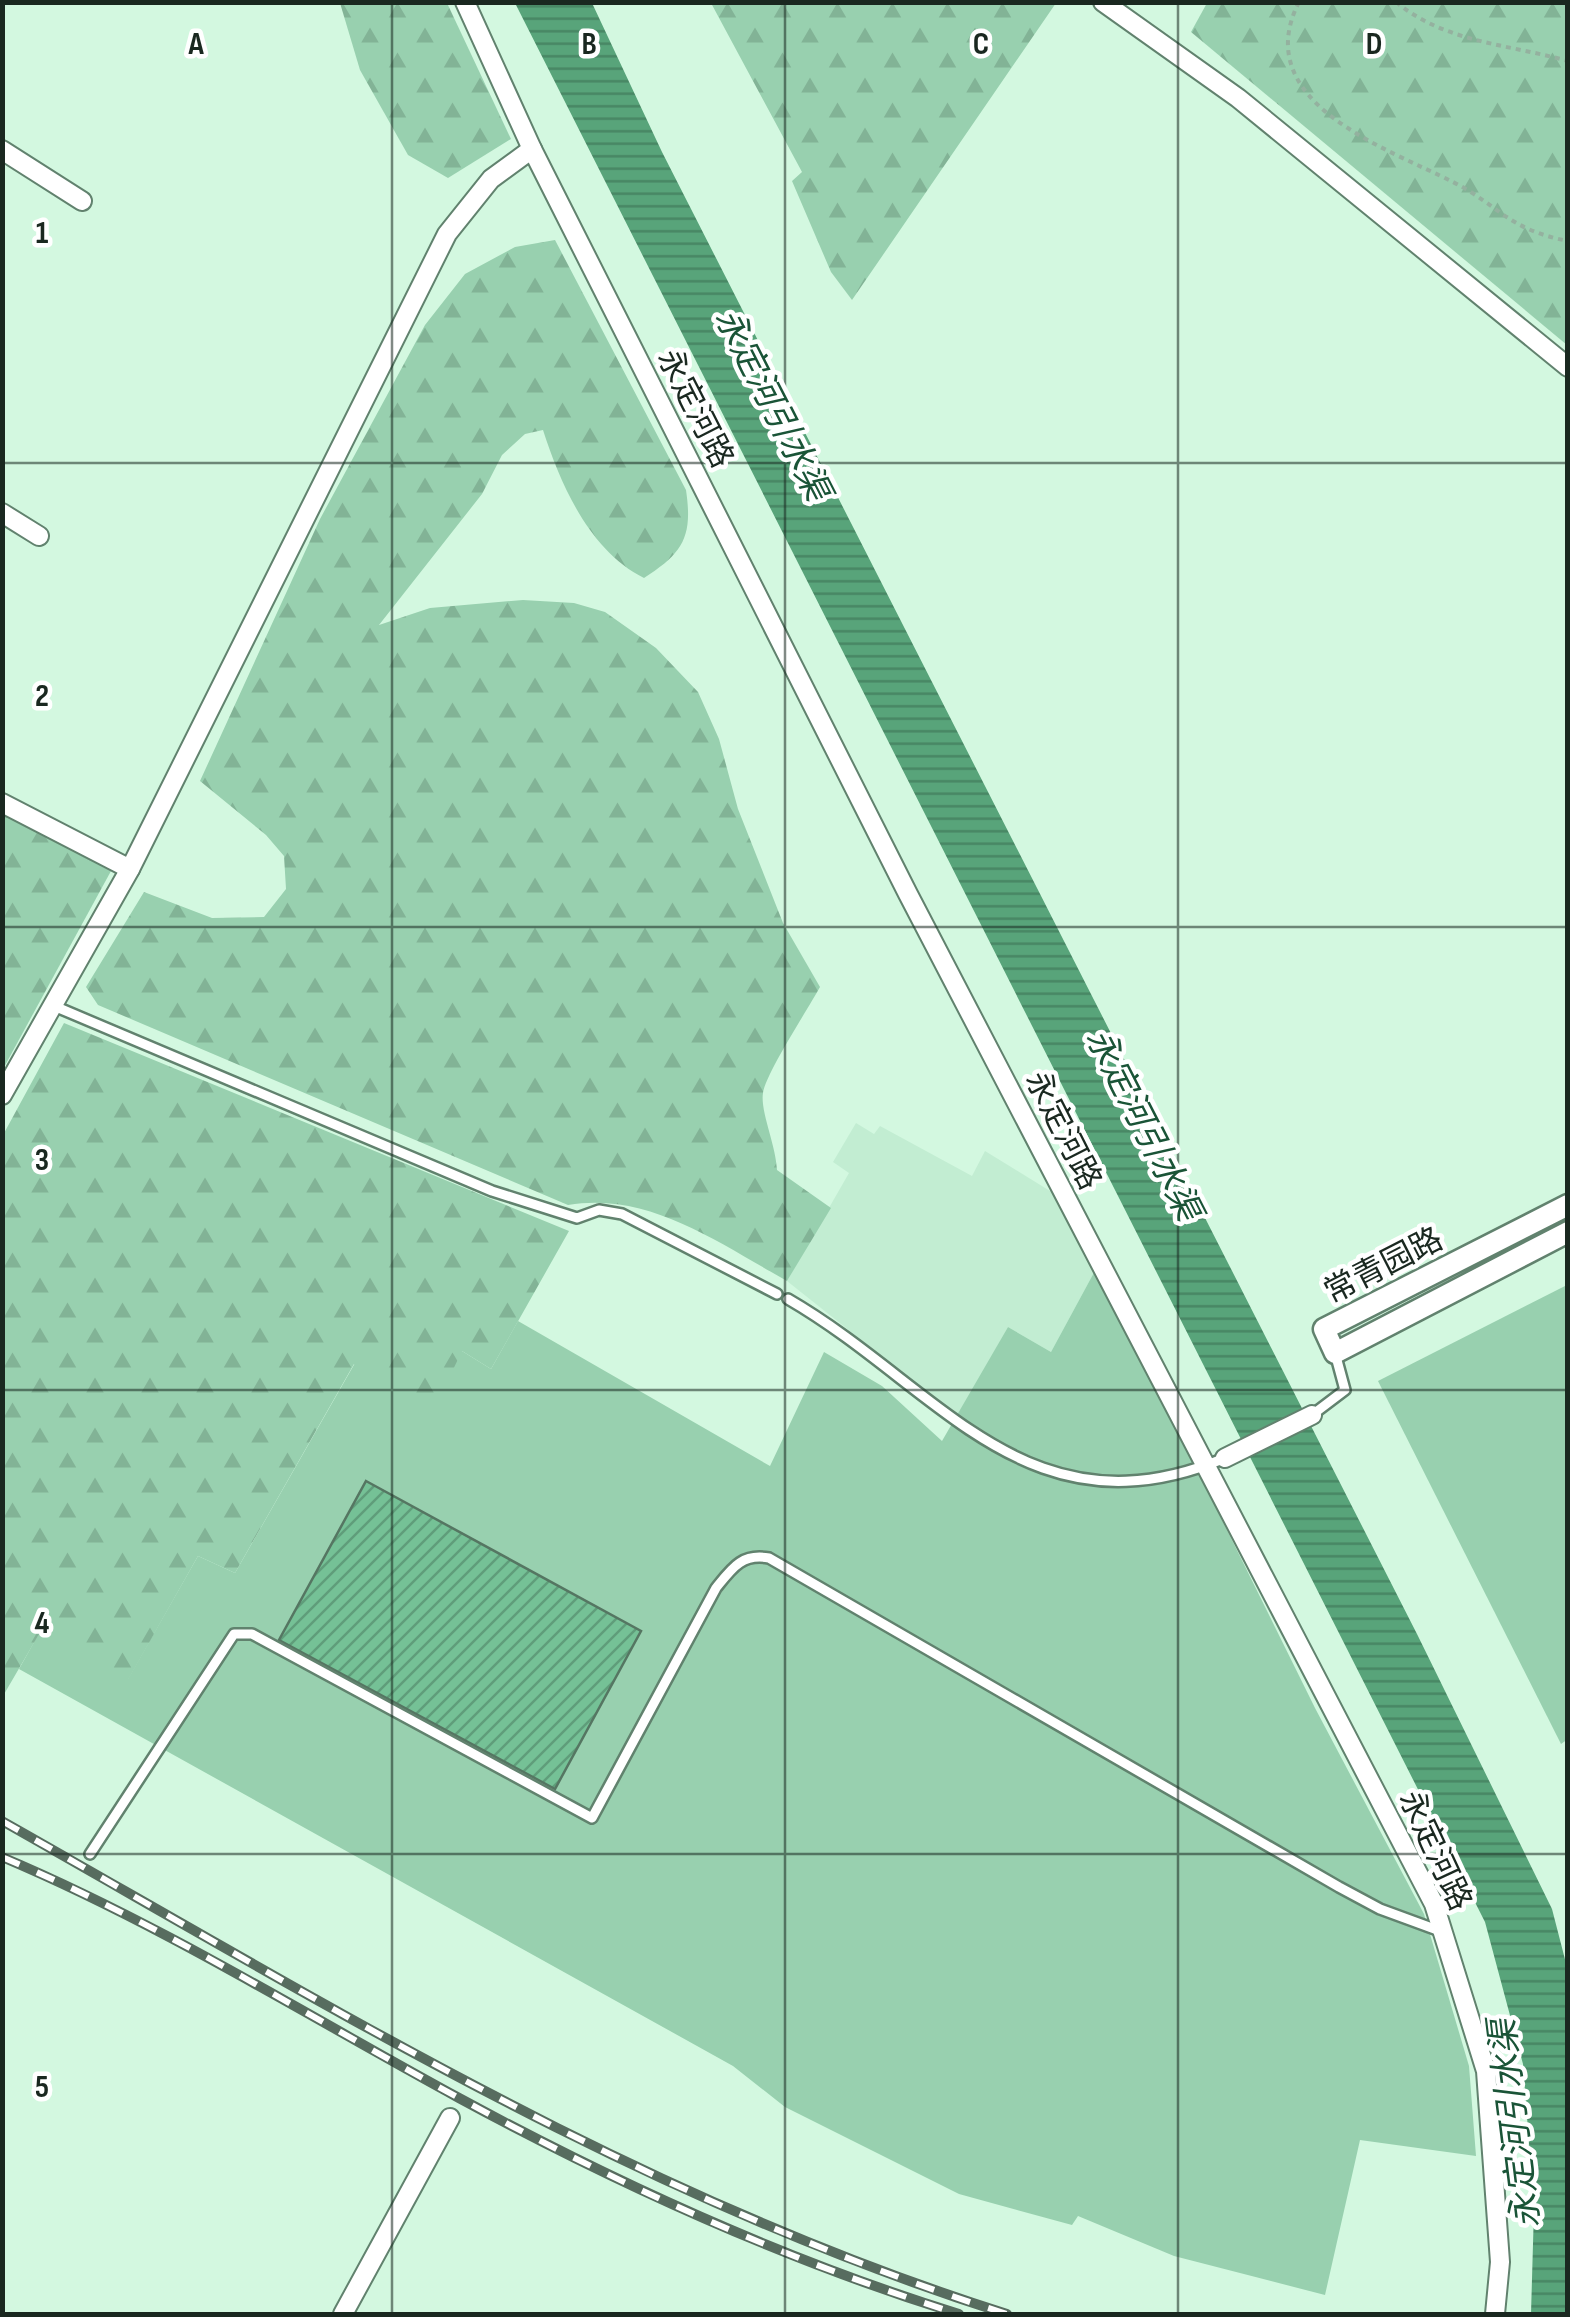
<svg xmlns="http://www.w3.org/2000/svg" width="1570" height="2317" font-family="'Sofia Sans Condensed','Noto Sans SC',sans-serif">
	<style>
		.built { fill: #c2edd2 }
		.green { fill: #98d0af }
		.forest { fill: url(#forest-firs) }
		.water { fill: url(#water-rules) }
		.building { fill: url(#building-hatch); stroke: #557662; stroke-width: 2.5 }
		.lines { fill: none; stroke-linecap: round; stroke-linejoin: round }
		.service-casing { stroke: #61826e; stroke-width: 14 }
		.minor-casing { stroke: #61826e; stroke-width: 22 }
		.tertiary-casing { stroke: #61826e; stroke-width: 25 }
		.path { stroke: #94b19f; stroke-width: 4; stroke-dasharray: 5 5; stroke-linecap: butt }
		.service { stroke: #fff; stroke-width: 9 }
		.minor { stroke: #fff; stroke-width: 18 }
		.tertiary { stroke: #fff; stroke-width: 20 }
		.rail-casing { stroke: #576c5f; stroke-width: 10 }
		.rail { stroke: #fff; stroke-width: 6; stroke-dasharray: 19; stroke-linecap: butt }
		.grid { fill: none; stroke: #1a2820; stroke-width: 2.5; stroke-opacity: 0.55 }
		.labels { text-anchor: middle; stroke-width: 9; stroke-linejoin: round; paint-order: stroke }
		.street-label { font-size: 32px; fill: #1a2820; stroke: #fff }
		.water-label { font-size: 35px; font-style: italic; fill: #1a5437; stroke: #fff }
		.grid-label { font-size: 32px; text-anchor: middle; font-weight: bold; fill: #1a2820; stroke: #fff; stroke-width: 9; stroke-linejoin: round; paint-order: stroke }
	</style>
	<defs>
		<pattern id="forest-firs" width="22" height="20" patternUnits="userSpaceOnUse" patternTransform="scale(2.5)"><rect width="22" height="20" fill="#98d0af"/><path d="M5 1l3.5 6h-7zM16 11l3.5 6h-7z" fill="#82b396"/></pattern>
		<pattern id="water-rules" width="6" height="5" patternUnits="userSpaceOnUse" patternTransform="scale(2.5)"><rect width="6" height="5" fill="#58a47a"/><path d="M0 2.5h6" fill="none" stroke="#488664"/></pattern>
		<pattern id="building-hatch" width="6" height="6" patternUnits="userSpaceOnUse" patternTransform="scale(2.5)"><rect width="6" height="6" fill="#75c196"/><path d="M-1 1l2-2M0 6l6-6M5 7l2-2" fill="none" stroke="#5f9d7a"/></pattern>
	</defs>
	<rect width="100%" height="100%" fill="#d3f8e0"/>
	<path class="built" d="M856,1123L874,1134L880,1126L972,1176L985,1151L1063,1199L1097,1267L1051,1352L1008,1327L958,1417L787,1281L849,1173L833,1162Z"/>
	<g class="green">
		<path d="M1097,1267L1315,1708L1424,1914L1469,2066L1476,2156L1360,2140L1325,2295L1174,2256L1078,2216L1072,2225L959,2194L785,2107L733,2066L19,1669L42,1628L128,1679L198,1556L235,1573L355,1363L462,1351L491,1369L518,1321L770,1466L824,1352L882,1386L942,1441L1008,1327L1051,1352Z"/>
		<path d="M1567,1285L1568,1739L1561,1744L1378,1381Z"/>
	</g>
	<g class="forest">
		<path d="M340,3H447L511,139L448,178L408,155L360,70Z"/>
		<path d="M711,3H1056L852,300L831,272L792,181L802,172Z"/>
		<path d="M1207,3H1567V345L1191,32Z"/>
		<path d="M555,240L686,490C693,537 683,553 644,578C590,551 561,486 543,430L525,434L502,455L482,494L379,625L430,608L523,600L574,603L605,612L656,648L698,692L719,739L738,809L783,923L820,987C808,1009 766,1073 763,1093C760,1111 776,1145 777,1170L831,1208L787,1281C719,1243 648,1191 568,1205L98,1005L86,987L144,892L212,918L264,917L286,889L284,856L266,835L200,781L320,519L425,325L465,274L515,247Z"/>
		<path d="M3,815L111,871L3,1069Z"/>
		<path d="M64,1023L569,1231L491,1369L462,1351L432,1413L354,1364L235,1573L198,1556L128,1680L42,1629L3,1696V1135Z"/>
	</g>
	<path class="water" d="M515,3H592L662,152L1417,1634L1552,1909L1568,1971L1567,2314H1531L1534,2209L1523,2064L1485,1922Z"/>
	<path class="building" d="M366,1481L641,1631L555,1789L279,1640Z"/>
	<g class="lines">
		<defs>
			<g id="service">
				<path d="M54,1006L492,1191L577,1218L599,1210L622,1214L777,1294"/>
				<path d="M788,1299C940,1387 1027,1540 1225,1458"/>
				<path d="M1312,1415L1345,1390L1335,1353"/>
				<path d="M90,1854L234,1634H252L592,1818L716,1588C732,1568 742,1553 769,1558L1339,1887L1380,1909L1440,1931"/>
			</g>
			<g id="minor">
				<path d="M465,2L532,149L908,894L1434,1904L1486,2071L1500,2262L1495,2314"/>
				<path d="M1103,2L1238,98L1568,367"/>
				<path d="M2,150L82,201"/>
				<path d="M2,513L39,536"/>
				<path d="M2,803L130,869"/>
				<path d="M2,1095L130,869L447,234L491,179L532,149"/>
				<path d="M1225,1458L1312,1415"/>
				<path d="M343,2314L450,2118"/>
			</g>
			<path id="tertiary" d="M1568,1205L1324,1329L1335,1353L1568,1232"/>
		</defs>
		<use href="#service" class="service-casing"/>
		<use href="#minor" class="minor-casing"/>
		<use href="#tertiary" class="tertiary-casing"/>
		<g class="path">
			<path d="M1299,2C1248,102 1386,148 1453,182C1500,206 1507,229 1568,241"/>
			<path d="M1396,2C1446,43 1508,44 1568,61"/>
		</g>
		<use href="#service" class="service"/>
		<use href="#minor" class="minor"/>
		<use href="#tertiary" class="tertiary"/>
		<defs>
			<g id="rail">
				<path d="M2,1821C333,2008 642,2199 1007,2314"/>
				<path d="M2,1857C161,1924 308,2016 459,2098C620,2185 784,2260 959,2314"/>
			</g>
		</defs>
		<use href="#rail" class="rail-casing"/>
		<use href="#rail" class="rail"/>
	</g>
	<path class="grid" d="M392,2V2314M785,2V2314M1178,2V2314M2,463H1568M2,927H1568M2,1390H1568M2,1854H1568"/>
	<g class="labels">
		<g class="street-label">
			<text transform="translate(696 408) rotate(63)" y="11">永定河路</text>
			<text transform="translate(1064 1130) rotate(63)" y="11">永定河路</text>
			<text transform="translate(1383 1265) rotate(-27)" y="11">常青园路</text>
			<text transform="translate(1436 1850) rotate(65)" y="11">永定河路</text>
		</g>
		<g class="water-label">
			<text transform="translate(773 404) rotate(63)" y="12">永定河引水渠</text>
			<text transform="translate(1144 1124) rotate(63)" y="12">永定河引水渠</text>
			<text transform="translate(1514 2124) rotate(-97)" y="12">永定河引水渠</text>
		</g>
	</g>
	<g class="grid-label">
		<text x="196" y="54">A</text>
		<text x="589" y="54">B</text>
		<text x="981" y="54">C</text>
		<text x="1374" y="54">D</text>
		<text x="42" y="243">1</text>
		<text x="42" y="706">2</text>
		<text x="42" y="1170">3</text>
		<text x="42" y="1633">4</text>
		<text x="42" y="2097">5</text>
	</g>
	<rect width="1570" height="2317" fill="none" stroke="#1a2820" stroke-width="10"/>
</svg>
